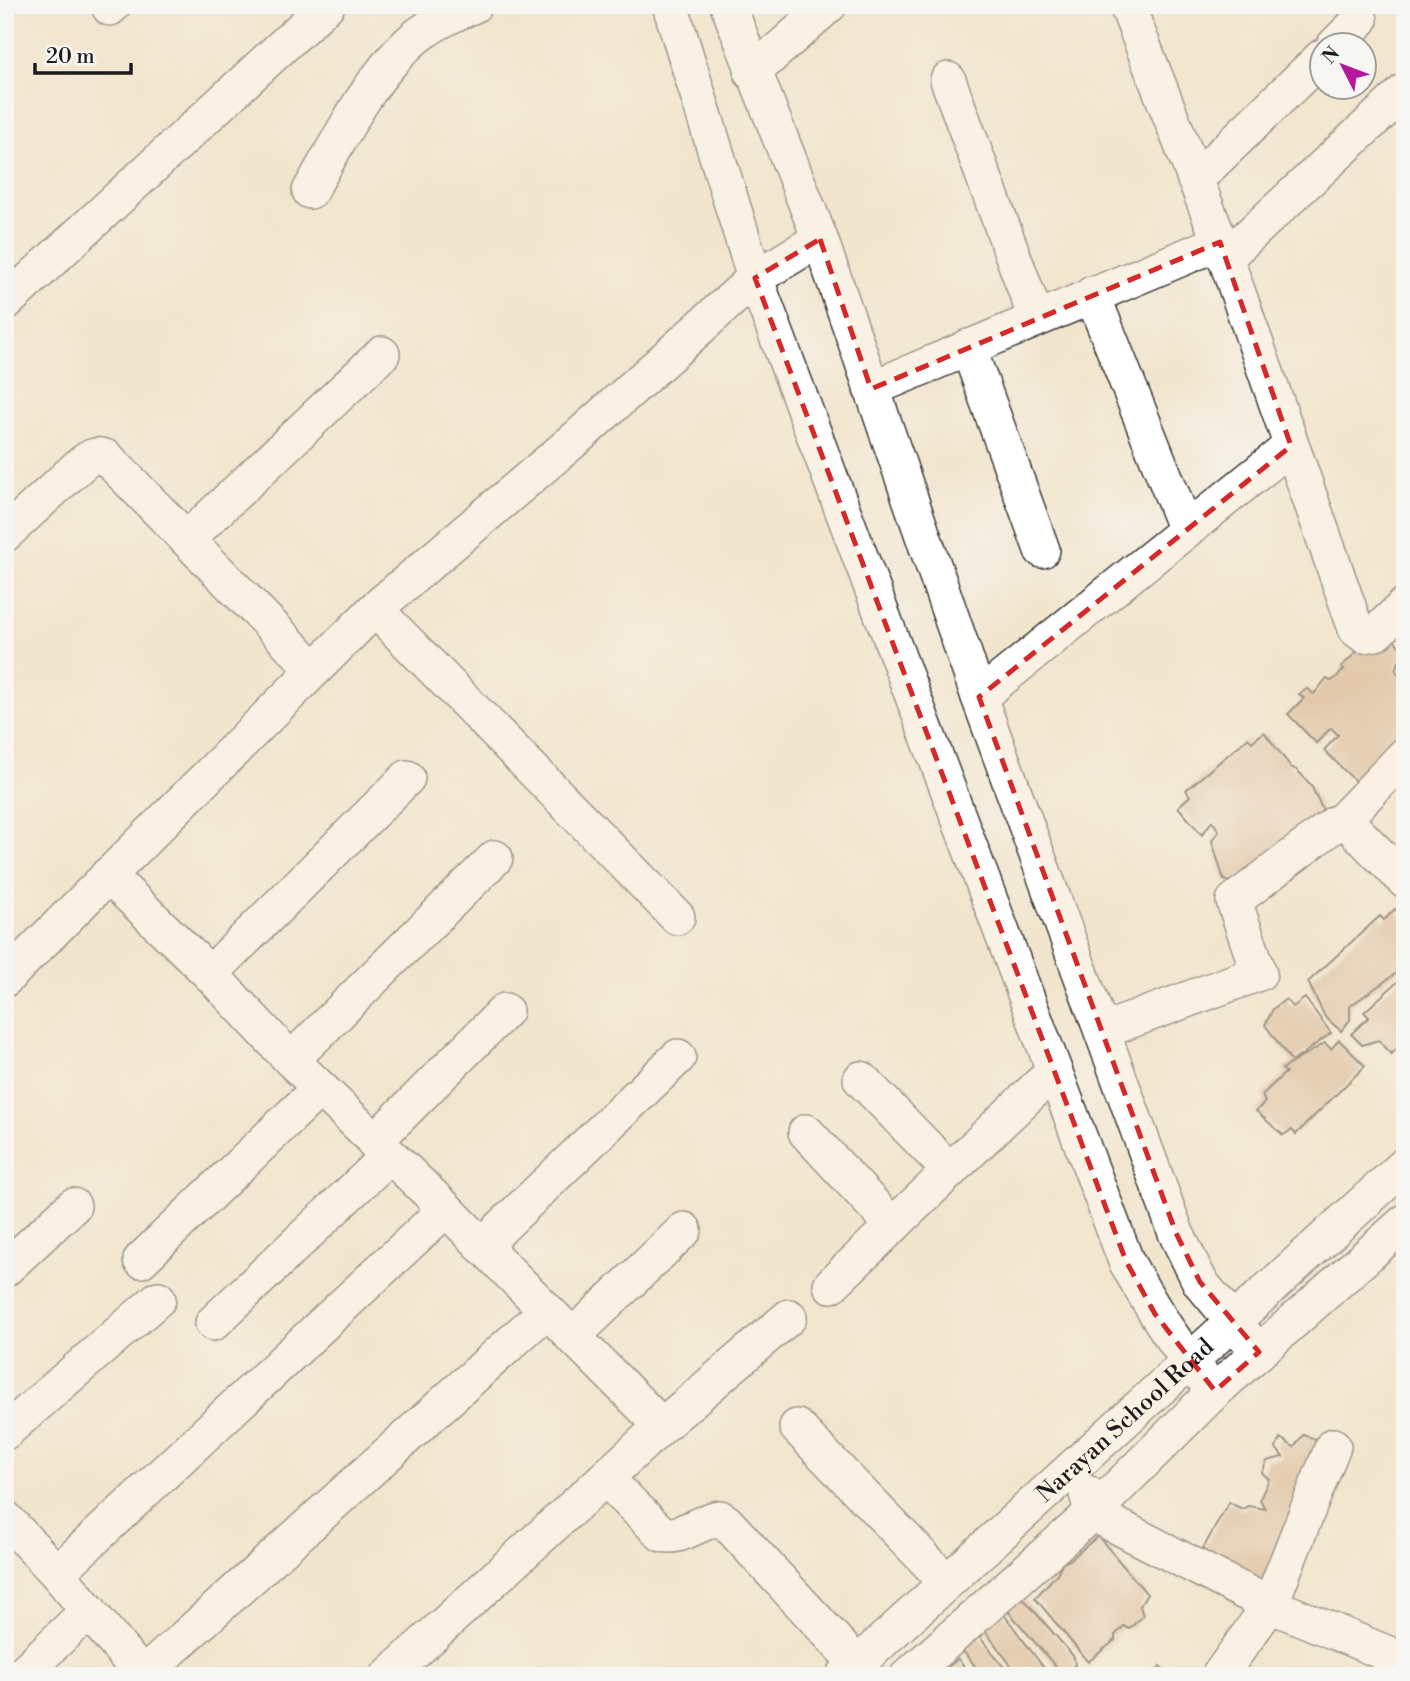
<svg xmlns="http://www.w3.org/2000/svg" width="1410" height="1681" font-family="'Libre Bodoni',serif">
	<style>
		.building { fill: #cfa680 }
		.lines { fill: none; stroke-linecap: round; stroke-linejoin: round }
		.minor-casing { stroke: #3c3a37; stroke-width: 38 }
		.minor { stroke: #fff; stroke-width: 35 }
		.marked { fill: none; stroke: #d62828; stroke-width: 5; stroke-dasharray: 14 9; stroke-linejoin: round }
		.labels { text-anchor: middle; stroke-width: 6; stroke-linejoin: round; paint-order: stroke }
		.street-label { font-size: 24px; fill: #1c1c1c; stroke: #f6f6f2 }
	</style>
	<rect width="100%" height="100%" fill="#f6f6f2"/>
	<filter id="ink" filterUnits="userSpaceOnUse"><feTurbulence type="fractalNoise" baseFrequency=".0143" numOctaves="2"/><feDisplacementMap in="SourceGraphic" scale="14" xChannelSelector="R" yChannelSelector="G"/><feConvolveMatrix kernelMatrix="1 2 1 2 8 2 1 2 1" color-interpolation-filters="sRGB"/></filter>
	<filter id="wash" filterUnits="userSpaceOnUse"><feTurbulence type="fractalNoise" baseFrequency=".00686" numOctaves="4" result="noise"/><feDisplacementMap in="SourceGraphic" scale="28" xChannelSelector="R" yChannelSelector="G"/><feGaussianBlur stdDeviation="1.57" result="paint"/><feColorMatrix in="noise" values="0 0 0 0 0 0 0 0 0 0 0 0 0 0 0 0 0 1.4 0 .05"/><feComposite in="paint" operator="in"/></filter>
	<g filter="url(#wash)">
		<rect width="100%" height="100%" fill="#f2e5cd"/>
		<g id="blocks">
			<g class="building">
				<path d="M1393,638L1404,653L1395,669L1399,676L1405,673V744L1362,788L1324,750L1338,735L1331,728L1316,743L1288,714L1304,698L1299,694L1307,689L1314,694L1326,679L1332,681L1344,670L1341,667L1367,642Z"/>
				<path d="M1264,732L1291,767L1298,771L1311,785L1328,821L1241,886L1224,880L1212,841L1219,831L1212,821L1202,835L1178,807L1190,796L1186,790L1248,738L1252,742Z"/>
				<path d="M1395,909L1405,919V967L1350,1006V1020L1341,1031L1325,1017L1308,982L1380,916L1384,920Z"/>
				<path d="M1405,975V1042L1391,1054L1379,1040L1362,1045L1351,1034L1369,1017L1364,1012Z"/>
				<path d="M1305,998L1331,1033L1292,1062L1265,1025L1273,1009L1286,999L1293,1007Z"/>
				<path d="M1339,1040L1365,1066L1296,1134L1292,1130L1283,1135L1256,1111L1265,1102L1262,1095L1286,1072L1282,1069L1325,1043L1331,1049Z"/>
				<path d="M1303,1435L1319,1440L1271,1584L1210,1563L1200,1554L1229,1502L1242,1509L1248,1506L1265,1509L1260,1499L1269,1479L1262,1473L1267,1461L1283,1457L1276,1448L1280,1438L1294,1447Z"/>
				<path d="M1098,1536L1147,1594L1140,1606L1143,1616L1129,1629L1124,1626L1115,1635V1640L1088,1662L1035,1598L1057,1574L1062,1563L1070,1560Z"/>
				<path d="M1017,1591L1074,1657L1075,1665L1063,1675L1002,1604Z"/>
				<path d="M996,1604L1050,1676H1019L976,1619Z"/>
				<path d="M969,1624L1011,1676H983L952,1637Z"/>
				<path d="M958,1659L971,1676H936Z"/>
				<path d="M1160,1666L1171,1676H1152Z"/>
			</g>
		</g>
	</g>
	<g filter="url(#ink)">
		<use href="#blocks" fill-opacity="0" stroke="#3c3a37" stroke-width="2"/>
		<g class="lines">
			<defs>
				<g id="minor">
					<path d="M670,5L755,278L1126,1261C1152,1308 1178,1351 1215,1391"/>
					<path d="M728,5L820,239L979,697L1176,1233L1200,1282L1259,1352"/>
					<path d="M1127,5L1220,242L1356,629L1364,635L1376,633L1405,605"/>
					<path d="M110,8L113,5"/>
					<path d="M1334,46L1360,20"/>
					<path d="M752,73L829,5"/>
					<path d="M948,80L1036,318"/>
					<path d="M1195,180L1322,57"/>
					<path d="M310,191C339,141 366,83 409,43C427,26 451,15 474,5"/>
					<path d="M1225,258L1405,91"/>
					<path d="M1092,294L1186,530"/>
					<path d="M5,303L327,5"/>
					<path d="M968,347L1042,550"/>
					<path d="M871,389L1220,242"/>
					<path d="M5,534L80,465C90,457 95,453 107,458L314,669"/>
					<path d="M187,539L382,354"/>
					<path d="M375,609L677,917"/>
					<path d="M979,697L1291,446"/>
					<path d="M1342,821L1405,755"/>
					<path d="M108,875L210,974L291,1060L446,1209L662,1426"/>
					<path d="M210,974L407,778"/>
					<path d="M5,979L375,609L579,436L755,278L820,239"/>
					<path d="M1102,1031L1259,973L1234,901L1336,823L1342,821L1350,825L1405,881"/>
					<path d="M291,1060L495,858"/>
					<path d="M861,1079L950,1171"/>
					<path d="M806,1132L893,1226"/>
					<path d="M374,1142L505,1011"/>
					<path d="M482,1246L678,1057"/>
					<path d="M141,1260L320,1088"/>
					<path d="M5,1269L73,1206"/>
					<path d="M831,1285L1054,1071"/>
					<path d="M213,1323L389,1156"/>
					<path d="M572,1337L684,1230"/>
					<path d="M797,1427L946,1581"/>
					<path d="M5,1432L158,1299"/>
					<path d="M605,1478L662,1534C680,1540 701,1520 720,1518L726,1522L857,1664"/>
					<path d="M1087,1493L1092,1513L1270,1605L1405,1661"/>
					<path d="M5,1518L57,1573L143,1676"/>
					<path d="M57,1573L446,1209"/>
					<path d="M143,1675L546,1311"/>
					<path d="M20,1676L89,1610"/>
					<path d="M388,1676L662,1426L789,1317"/>
					<path id="s1" d="M844,1676L1405,1165"/>
					<path d="M908,1676L1092,1513L1215,1391L1405,1222"/>
					<path d="M1219,1676L1270,1605L1333,1446"/>
				</g>
			</defs>
			<use href="#minor" class="minor-casing"/>
			<use href="#minor" class="minor"/>
		</g>
	</g>
	<path d="M0 0H1410V1681H0ZM820,239L871,389L1220,242L1291,446L979,697L1176,1233L1200,1282L1259,1352L1215,1391L1155,1314L1126,1261L755,278Z" fill="#f2e5cd" fill-opacity=".55" fill-rule="evenodd"/>
	<path class="marked" d="M820,239L871,389L1220,242L1291,446L979,697L1176,1233L1200,1282L1259,1352L1215,1391L1155,1314L1126,1261L755,278Z"/>
	<g class="labels">
		<g class="street-label">
			<text dy="8" stroke="none"><textPath href="#s1" startOffset="380">Narayan School Road</textPath></text>
		</g>
	</g>
	<rect width="1410" height="1681" fill="none" stroke="#f6f6f2" stroke-width="28"/>
	<g transform="translate(1343 66) rotate(312)"><circle r="33" fill="#f6f6f2" stroke="#9f9f9c" stroke-width="2"/>
	<path d="M0-5L12 26L0 18L-12 26Z" fill="#b5179e"/>
	<text y="-10" font-size="19" font-weight="bold" text-anchor="middle" fill="#1c1c1c">N</text>
	</g>
	<path d="M35 63v10h96v-10" fill="none" stroke="#1c1c1c" stroke-width="3.5"/>
	<text x="46" y="63" font-size="21" fill="#1c1c1c" stroke="#f6f6f2" stroke-width="5" paint-order="stroke">20 m</text>
</svg>
